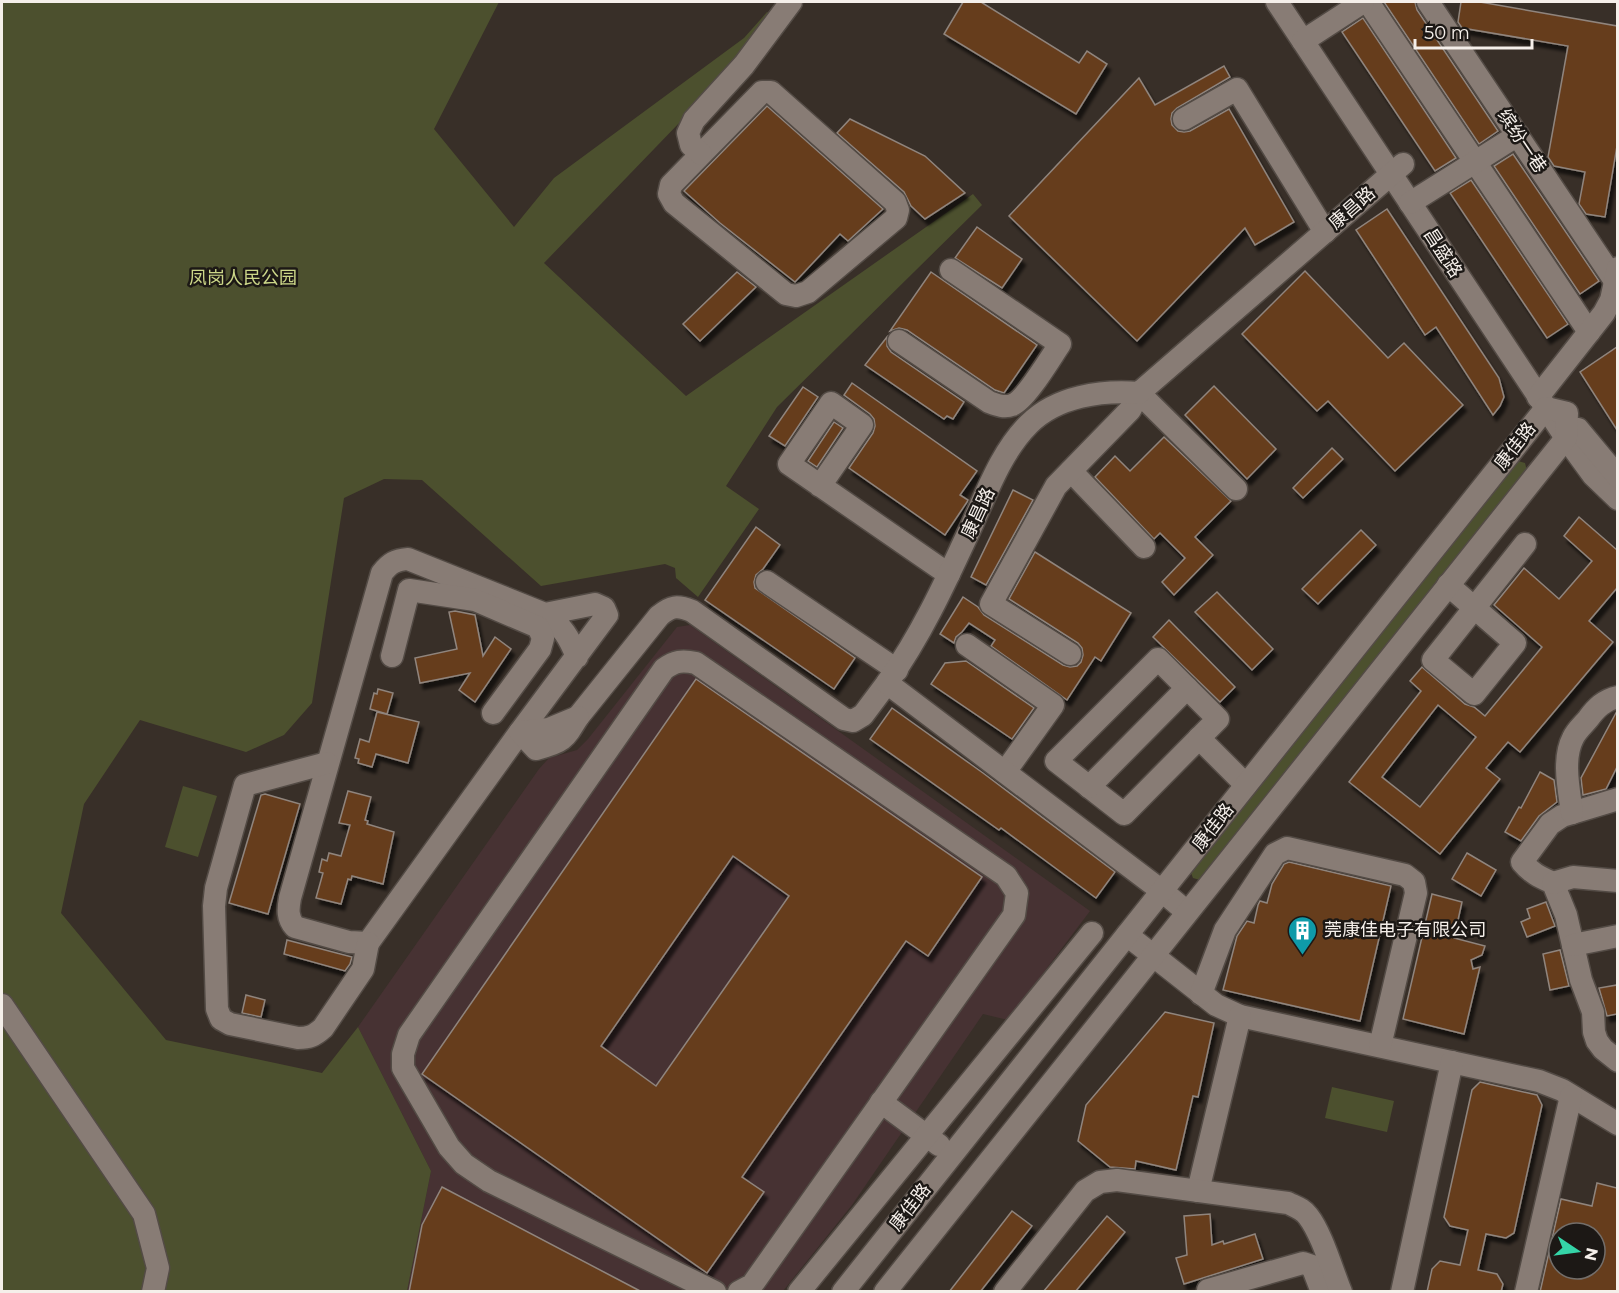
<svg xmlns="http://www.w3.org/2000/svg" width="1619" height="1293" font-family="Montserrat,'Noto Sans SC',sans-serif">
	<style>
		.industrial { fill: #473233 }
		.green { fill: #4c502e }
		.building { fill: #663d1f; stroke: #90857d; stroke-width: 1.5; fill-rule: evenodd; filter: url(#shadow) }
		.lines { fill: none; stroke-linecap: round; stroke-linejoin: round }
		.minor-casing { stroke: #534b45; stroke-width: 25 }
		.minor { stroke: #887c75; stroke-width: 22 }
		.labels { text-anchor: middle; stroke-width: 5; stroke-linejoin: round; paint-order: stroke }
		.street-label { font-size: 18px; fill: #f5efea; stroke: #1c1815 }
		.park-label { font-size: 18px; fill: #ccd788; stroke: #1c1815 }
		.poi-label { font-size: 18px; fill: #f5efea; stroke: #1c1815; text-anchor: start }
	</style>
	<defs>
		<filter id="shadow"><feDropShadow dx="3.5" dy="6" stdDeviation="1.5" flood-color="#0009"/></filter>
	</defs>
	<rect width="100%" height="100%" fill="#382f28"/>
	<path class="industrial" d="M690,625L1090,911L1008,1020L983,1014L852,1205L783,1291H407L431,1171L358,1027L539,769L549,758L577,750L588,739L677,627Z"/>
	<g class="green">
		<path d="M2,2H499L434,129L514,227L554,178L744,38L767,12L774,16L738,62L544,263L686,396L973,194L982,205L777,407L726,486L759,509L698,597L676,578L675,568L665,564L541,586L422,480L384,479L344,498L312,703L284,735L246,752L140,720L84,804L61,913L166,1040L322,1073L358,1027L431,1171L407,1291L2,1292Z"/>
		<path d="M1518,461L1525,463L1527,471L1200,880L1193,878L1191,873Z"/>
		<path d="M183,786L217,796L198,857L165,847Z"/>
		<path d="M1332,1087L1394,1101L1387,1132L1325,1118Z"/>
	</g>
	<g class="building">
		<path d="M963,2H981L1079,63L1087,51L1107,64L1076,114L944,34Z"/>
		<path d="M1384,2H1415L1417,10L1498,131L1479,144Z"/>
		<path d="M1461,2H1480L1617,26V146L1605,217L1586,214L1579,204L1585,172L1554,166L1548,157L1568,46L1462,28L1458,22Z"/>
		<path d="M1363,18L1456,158L1435,171L1342,32Z"/>
		<path d="M1224,66L1230,77L1177,108L1172,113L1171,119L1172,125L1178,131L1184,132L1190,131L1229,109L1294,222L1255,245L1245,228L1137,341L1009,216L1139,78L1155,105Z"/>
		<path d="M767,106L883,209L848,241L840,234L795,282L720,223L684,191Z"/>
		<path d="M850,119L925,156L965,193L925,219L911,206L904,192L837,133Z"/>
		<path d="M1513,154L1599,281L1580,294L1494,166Z"/>
		<path d="M1471,180L1568,324L1547,338L1450,193Z"/>
		<path d="M1387,209L1499,378L1504,397L1500,406L1493,415L1436,327L1425,335L1356,230Z"/>
		<path d="M977,227L1022,259L1002,288L955,258Z"/>
		<path d="M1305,271L1388,358L1404,343L1463,405L1395,471L1328,401L1317,411L1242,334Z"/>
		<path d="M737,272L756,287L700,341L683,324Z"/>
		<path d="M931,272L1037,345L1004,393L995,390L907,330L899,328L890,331Z"/>
		<path d="M887,337V346L891,352L964,402L953,419L947,416L944,419L865,365Z"/>
		<path d="M1617,347V430L1580,372Z"/>
		<path d="M852,383L977,471L960,495L968,500L967,502L945,535L849,468L873,433L875,426L874,419L870,414L844,395Z"/>
		<path d="M1214,386L1276,449L1247,479L1185,415Z"/>
		<path d="M803,387L818,397L785,446L769,436Z"/>
		<path d="M834,422L843,428L817,467L808,461Z"/>
		<path d="M1164,437L1231,501L1195,537L1213,555L1174,595L1162,582L1185,558L1160,533L1154,539L1095,477L1115,456L1130,471Z"/>
		<path d="M1332,448L1343,459L1303,498L1293,488Z"/>
		<path d="M1013,490L1033,500L986,585L971,577Z"/>
		<path d="M1579,517L1617,550V588L1589,621L1613,642L1520,752L1508,742L1486,768L1500,779L1440,854L1349,782L1421,691L1410,681L1422,667L1465,704L1474,707L1485,716L1542,647L1494,605L1524,568L1559,599L1592,561L1564,536ZM1438,705L1476,737L1420,807L1382,777Z"/>
		<path d="M756,527L780,545L763,569L756,575L754,582L755,588L855,658L834,689L705,600Z"/>
		<path d="M1361,530L1376,545L1318,604L1302,589Z"/>
		<path d="M1035,552L1131,613L1101,661L1095,657L1067,700L991,646L995,640L969,623L962,632L956,637L954,643L940,634L963,597L978,607L984,615L1063,665L1070,667L1077,666L1081,662L1083,655L1082,648L1078,643L1009,599Z"/>
		<path d="M1217,592L1273,649L1252,670L1195,612Z"/>
		<path d="M455,611L475,615L483,656L495,637L511,649L475,702L459,690L470,673L420,683L415,658L457,649L449,612Z"/>
		<path d="M1169,620L1235,687L1220,702L1153,637Z"/>
		<path d="M966,661L1034,708L1012,739L931,684L945,663Z"/>
		<path d="M696,679L982,877L928,956L906,941L742,1177L764,1192L707,1273L422,1074ZM733,856L789,896L656,1086L601,1046Z"/>
		<path d="M378,689L393,693L387,714L370,709L374,693L377,694Z"/>
		<path d="M892,708L983,773L1115,872L1096,898L1001,828L999,830L870,739Z"/>
		<path d="M1617,711V767L1606,789L1583,795L1581,778Z"/>
		<path d="M377,712L419,722L408,763L376,754L372,767L358,763L359,759L355,758L360,739L369,742Z"/>
		<path d="M1540,772L1554,780L1557,802L1539,816L1521,841L1505,832L1519,807L1521,808Z"/>
		<path d="M348,791L371,797L365,820L368,821L367,824L394,832L383,884L352,876L351,880L348,879L341,904L316,898L323,873L319,872L322,859L327,861L329,853L341,856L350,825L339,823Z"/>
		<path d="M265,794L300,804L268,914L229,903L261,795Z"/>
		<path d="M1467,853L1496,870L1481,896L1452,879Z"/>
		<path d="M1289,862L1391,886L1360,1021L1223,990L1237,936L1247,921L1254,923L1258,905L1260,901L1267,903L1272,884L1284,864Z"/>
		<path d="M1432,894L1462,902L1454,938L1485,946L1482,955L1471,960L1473,969L1480,967L1464,1034L1403,1019Z"/>
		<path d="M1546,902L1555,926L1527,937L1521,922L1530,918L1527,909Z"/>
		<path d="M287,940L352,957L350,964L345,971L284,954Z"/>
		<path d="M1560,950L1569,986L1550,990L1543,954Z"/>
		<path d="M1617,985V1014L1607,1016L1599,988Z"/>
		<path d="M246,995L265,1000L261,1017L242,1013Z"/>
		<path d="M1165,1012L1214,1023L1198,1097L1193,1096L1176,1170L1136,1161L1135,1169L1110,1167L1078,1141L1086,1105Z"/>
		<path d="M1480,1082L1537,1095L1542,1105L1514,1233L1506,1238L1486,1234L1478,1270L1497,1274L1503,1284L1501,1292H1427L1432,1269L1440,1261L1460,1265L1468,1230L1450,1226L1444,1217L1472,1090Z"/>
		<path d="M1597,1183L1617,1188V1292H1540L1561,1199L1592,1206ZM1559,1233H1595V1269H1559Z"/>
		<path d="M442,1187L642,1292H409L422,1225Z"/>
		<path d="M1012,1211L1032,1226L980,1292H949Z"/>
		<path d="M1210,1214L1212,1245L1223,1241L1224,1244L1255,1234L1263,1259L1184,1284L1176,1258L1187,1255L1184,1216Z"/>
		<path d="M1107,1216L1125,1232L1075,1292H1043Z"/>
	</g>
	<g class="lines">
		<defs>
			<g id="minor">
				<path d="M1277,2L1566,438L1593,475L1618,499"/>
				<path d="M1368,2L1589,332"/>
				<path d="M1428,2L1615,281"/>
				<path d="M1303,41L1363,2"/>
				<path d="M762,92H771L895,202L898,210L896,218L808,292L796,296L786,294L674,203L669,194L671,185Z"/>
				<path d="M1184,119L1237,89L1325,232"/>
				<path d="M701,154L691,145L688,133L694,120L744,65L791,2"/>
				<path d="M1410,203L1518,135"/>
				<path d="M899,341L989,402C997,405 1004,408 1012,405C1025,401 1051,357 1060,344L951,270"/>
				<path d="M1538,397L1604,313L1611,300L1618,268"/>
				<path d="M1578,429L1618,477"/>
				<path d="M1071,471L1144,547"/>
				<path d="M820,486L862,425L831,403L789,464L938,567L949,574"/>
				<path d="M767,582L897,670"/>
				<path d="M1448,585L1515,643L1474,694L1433,660L1525,544"/>
				<path d="M545,614L595,604L604,608L607,615L520,732L368,943L349,942L295,927C287,918 288,909 290,898L382,573C390,563 395,560 408,559L545,614C563,627 569,637 577,657"/>
				<path d="M967,645L1053,705L1005,772"/>
				<path d="M1070,654L991,604L1056,486L1130,410L1139,393L1236,489"/>
				<path d="M392,656L409,590L475,600L538,627L543,638L540,649L493,713"/>
				<path d="M1158,659L1218,719L1124,814L1056,761Z"/>
				<path d="M578,717L659,616C671,606 677,605 692,611L844,719L853,721L863,715L887,683"/>
				<path d="M578,717C564,740 563,742 536,749L520,732L549,729Z"/>
				<path d="M1199,738L1246,785"/>
				<path d="M327,763L245,785L216,888L214,906L217,1009L221,1019L230,1024L298,1038C309,1038 314,1036 323,1028L363,969L368,943"/>
				<path d="M1089,787L1187,688"/>
				<path d="M1618,799L1562,816L1550,824L1522,862C1531,873 1540,877 1553,883L1566,915L1581,980L1593,1012L1594,1032L1597,1041L1603,1049L1618,1061"/>
				<path d="M1572,813C1569,790 1562,759 1573,738C1576,731 1583,725 1588,719C1596,708 1604,700 1618,697"/>
				<path d="M1553,883L1573,877L1618,881"/>
				<path d="M1187,912L1162,891L887,683C922,634 946,581 971,527C987,492 1001,452 1029,424C1057,396 1102,390 1139,393L1403,164"/>
				<path d="M1127,935L1216,1005L1240,1016L1539,1081L1562,1090L1618,1124"/>
				<path d="M1573,945L1618,936"/>
				<path d="M1201,994L1225,930L1275,854L1287,848L1405,875L1414,882L1416,893L1380,1046"/>
				<path d="M2,1005L144,1214L158,1268L153,1292"/>
				<path d="M881,1102L939,1145"/>
				<path d="M1198,1191L1240,1016"/>
				<path d="M1208,1290L1303,1263L1312,1266L1322,1292"/>
				<path d="M715,1292L489,1181L464,1164L449,1147L403,1068V1054L409,1035L664,669C675,661 682,660 696,663L1006,876L1017,893L1014,915L752,1285L739,1292"/>
				<path d="M799,1292L1092,933"/>
				<path d="M843,1292L1546,408L1567,413L1566,438L885,1292"/>
				<path d="M1005,1292L1085,1191L1100,1182L1117,1180L1288,1203C1296,1207 1303,1209 1308,1216C1322,1234 1332,1270 1341,1292"/>
				<path d="M1402,1292L1452,1062"/>
				<path d="M1526,1292L1571,1096"/>
			</g>
		</defs>
		<use href="#minor" class="minor-casing"/>
		<use href="#minor" class="minor"/>
	</g>
	<defs>
		<symbol id="building-pin" viewBox="-11 -11 22 30"><path d="M0 17L-7.5 6A9.5 9.5 0 1 1 7.5 6Z" fill="#0f9aa8" stroke="#1c1815"/><path d="M-4-6H4V6H1V3H-1V6H-4ZM-2.5-4.3h1.7v1.8h-1.7ZM.8-4.3h1.7v1.8H.8ZM-2.5-1h1.7V.8h-1.7ZM.8-1h1.7V.8H.8Z" fill="#fff"/></symbol>
	</defs>
	<g fill-rule="evenodd">
		<use href="#building-pin" x="1286" y="914" width="33" height="45"/>
	</g>
	<g class="labels">
		<g class="street-label">
			<text transform="translate(1522 141) rotate(56)" y="6">缤纷一巷</text>
			<text transform="translate(1352 208) rotate(-41)" y="6">康昌路</text>
			<text transform="translate(1443 253) rotate(57)" y="6">昌盛路</text>
			<text transform="translate(1515 446) rotate(-52)" y="6">康佳路</text>
			<text transform="translate(978 513) rotate(-65)" y="6">康昌路</text>
			<text transform="translate(1213 827) rotate(-52)" y="6">康佳路</text>
			<text transform="translate(910 1207) rotate(-52)" y="6">康佳路</text>
		</g>
		<g class="park-label">
			<text x="243" y="284">凤岗人民公园</text>
		</g>
		<g class="poi-label">
			<text x="1324" y="936">莞康佳电子有限公司</text>
		</g>
	</g>
	<rect width="1619" height="1293" fill="none" stroke="#f5efea" stroke-width="6"/>
	<g transform="translate(1577 1251) rotate(103)"><circle r="28" fill="#1c1815" stroke="#736e6a" stroke-width="1.5"/>
	<path d="M0-4.5L10 22L0 15L-10 22Z" fill="#35d4a7"/>
	<text y="-9" font-size="16" font-weight="bold" text-anchor="middle" fill="#f5efea">N</text>
	</g>
	<path d="M1415 39v9h117v-9" fill="none" stroke="#f5efea" stroke-width="3"/>
	<text x="1424" y="39" font-size="18" fill="#f5efea" stroke="#1c1815" stroke-width="4.5" paint-order="stroke">50 m</text>
</svg>
